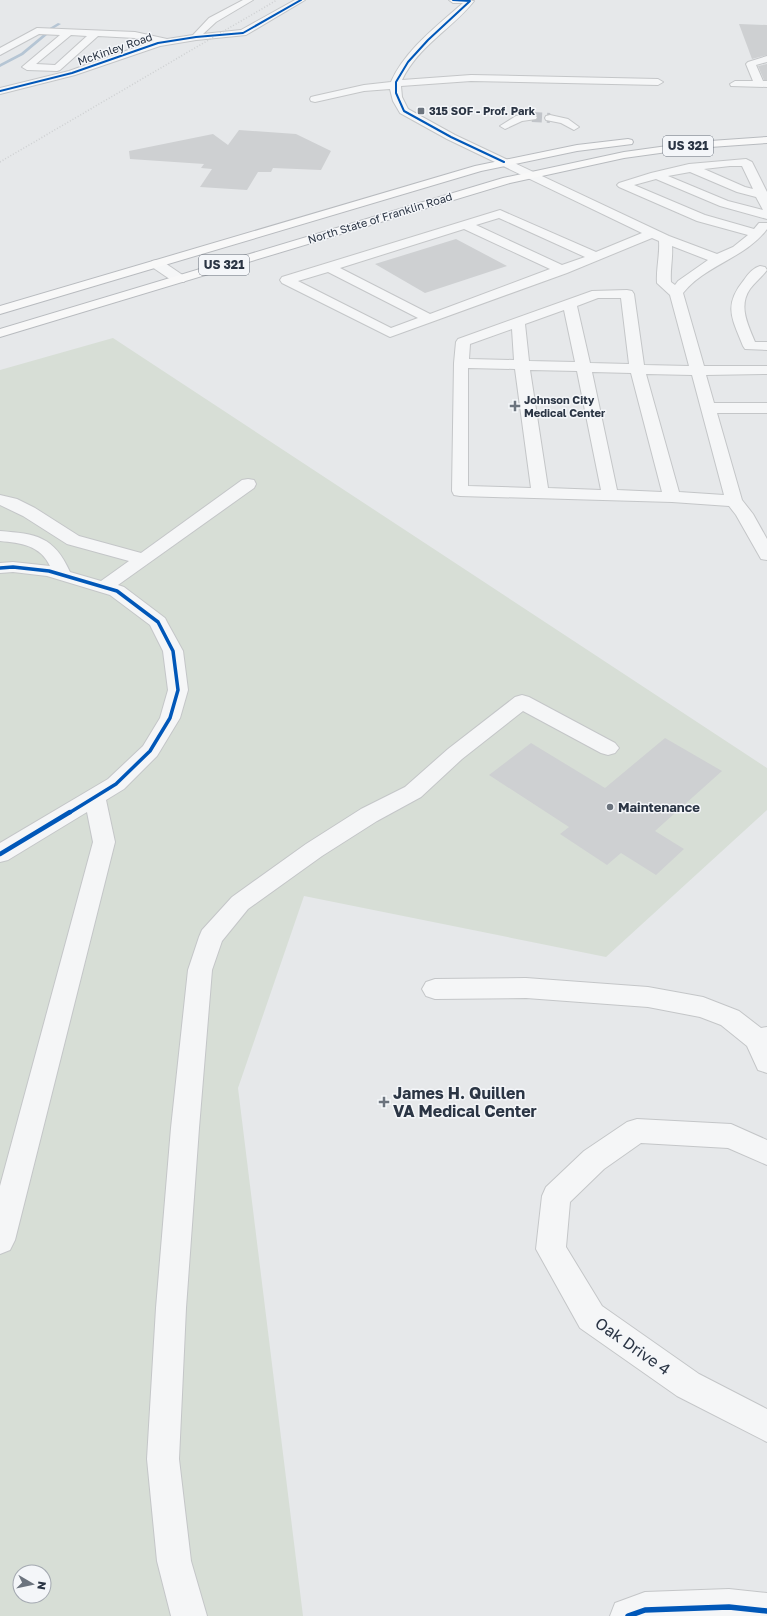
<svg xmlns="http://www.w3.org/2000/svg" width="767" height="1616" font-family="'Golos Text',sans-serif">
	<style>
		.green { fill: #d7ded6; fill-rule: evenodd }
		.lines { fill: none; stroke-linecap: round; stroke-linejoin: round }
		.stream { fill: #b5c5d4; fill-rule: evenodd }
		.building { fill: #ced0d2 }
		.minor-tunnel { stroke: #c1c4c9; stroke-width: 10; stroke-dasharray: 10 5; stroke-linecap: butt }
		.minor-casing { stroke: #c4c6c8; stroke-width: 2 }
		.highway-casing { stroke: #b8bbbf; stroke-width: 2 }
		.minor { fill: #f5f6f7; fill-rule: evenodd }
		.highway { fill: #f8f8f8; fill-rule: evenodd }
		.rail { stroke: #ced0d2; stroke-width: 1.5; stroke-dasharray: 1 2; stroke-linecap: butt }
		.cycleway-far3-casing { stroke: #f4f6f9; stroke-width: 3 }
		.cycleway-far2-casing { stroke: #f4f6f9; stroke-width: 5.5 }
		.cycleway-far1-casing { stroke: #f4f6f9; stroke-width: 7 }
		.cycleway-casing { stroke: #f4f6f9; stroke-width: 8 }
		.cycleway-far3 { stroke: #0057b8; stroke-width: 2 }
		.cycleway-far2 { stroke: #0057b8; stroke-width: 3.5 }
		.cycleway-far1 { stroke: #0057b8; stroke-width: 4.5 }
		.cycleway { stroke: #0057b8; stroke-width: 5.5 }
		.poi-dot { fill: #6c747e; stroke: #f4f6f9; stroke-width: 1.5 }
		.labels { text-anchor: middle; stroke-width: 3; stroke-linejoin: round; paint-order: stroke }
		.far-street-label { font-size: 11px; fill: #2b3544; stroke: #f4f6f9 }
		.far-poi-label { font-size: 11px; font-weight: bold; fill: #2b3544; stroke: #f4f6f9; text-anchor: start }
		.shield { fill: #f4f6f9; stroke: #676f7a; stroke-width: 1 }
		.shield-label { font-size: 12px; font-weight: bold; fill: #2b3544 }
		.poi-label { font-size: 13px; font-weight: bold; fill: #2b3544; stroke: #f4f6f9; text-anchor: start }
		.near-poi-label { font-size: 16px; font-weight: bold; fill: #2b3544; stroke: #f4f6f9; text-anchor: start }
		.near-street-label { font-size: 16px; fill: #2b3544; stroke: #f4f6f9 }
	</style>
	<rect width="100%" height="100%" fill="#e6e8ea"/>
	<path class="green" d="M113,338L767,768V810L606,957L304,896L238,1088L303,1616H0V370ZM20,1572H44V1596H20Z"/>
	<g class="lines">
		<g class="stream">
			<path d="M58,23L61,24L51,30L48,29Z"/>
			<path d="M44,34L47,35L23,55L0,67V64L21,53Z"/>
		</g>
	</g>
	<g class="building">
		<path d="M739,24L767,25V55L752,59Z"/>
		<path d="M767,64V80H764L758,66Z"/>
		<path d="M239,130L296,134L331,151L321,170L273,168L271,172H258L247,190L200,187L212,169L201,168L204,164L130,159L129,151L213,134L228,145Z"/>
		<path d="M456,239L507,266L425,293L375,264Z"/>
		<path d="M665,738L722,771L655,831L684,849L656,875L621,853L607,865L560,834L569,827L489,775L531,743L605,788Z"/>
	</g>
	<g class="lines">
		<path class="minor-tunnel" d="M532,117L550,118"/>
		<defs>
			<g id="minor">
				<path d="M243,0H253L216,22L203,34L241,30L295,0H305L246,35L196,40L160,46L75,75L0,94V88L69,71L154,41L135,38L98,36L60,70L57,71L27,70L22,67L60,35L39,34L0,55V48L37,28L135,32L167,39L193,35L209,18ZM71,35L87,36L55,65L36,64Z"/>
				<path d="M449,0L474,1C453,28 418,46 402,80L471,75L658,79L663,82L658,85L471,81L401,86L402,97L408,109L455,135L669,236L717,254L733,247L748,235L697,221L619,187L617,185L619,183L651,173L689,164L746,159L752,162L767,192V211L763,210L756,197L737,192L690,172L668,176L728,201L767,211V219L720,206L656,179L634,185L705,215L754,229L759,223H767V229C746,258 705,265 683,293L704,366H767V374L706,375L714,403H767V413H717L742,500L753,514L767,539V560L761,559L736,515L729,506L672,502L460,496L454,495L452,491L454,363L456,342L458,339L592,291L627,290L632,291L634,294L644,365L689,366L670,295L657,283C656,269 660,255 659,241L652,238L567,273L390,337L282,283L280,280L282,277L500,210L596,252L642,233L447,139L400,113L393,101L390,89L364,91L315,102L311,101L310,99L311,97L315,96L364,85L391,82C405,50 437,26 463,3H453ZM730,166H742L753,189L745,187L704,169ZM499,218L585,257L562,265L476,225ZM464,229L550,269L430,314L340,268ZM672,246L708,260L678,281L675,285L671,282C670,269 673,258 672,246ZM328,272L418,318L391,328L298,281ZM598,298H621L629,364L590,363L577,306ZM564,310L575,362L529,361L525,324ZM512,329L514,360L469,359L470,344ZM468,368L515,369L531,488L468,486ZM530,370L577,371L601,490L548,488ZM592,372L631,373L662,492L617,490ZM646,374L692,375L724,495L679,492Z"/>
				<path d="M767,56V62L756,65L763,81H767V87L731,86L730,84L735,81H753L746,64L748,62Z"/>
				<path d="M532,114L537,117L536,119L522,121L505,129L500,126L516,116Z"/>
				<path d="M550,115L568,119L579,127L574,130L561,123L546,120L545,118L546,116Z"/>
				<path d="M157,260L162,261L184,276L186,279L184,282H174L152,267L151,264L152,261Z"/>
				<path d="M760,266L765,267L767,270C762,277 755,282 750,289C738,306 748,325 755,342H767V350L745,349L743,346C732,318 723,306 744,280C748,274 753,268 760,266Z"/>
				<path d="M248,479L254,480L256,484L254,488L118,585L124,587L165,618L167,622L183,651L188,690L180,718L157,756L124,789L106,800L115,842L15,1240L10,1250L0,1254V1186L93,842L87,812L8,860L0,862V843L108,779L143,746L160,718L168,690L163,651L150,625L110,595L47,576L13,572L0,573V563L13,562L50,566C40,545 21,543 0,541V531C36,534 54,536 70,572L101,581L129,561L67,544L23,516L0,505V495L17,499L35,508L79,536L141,553L242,480Z"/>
				<path d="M522,695L529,697L615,743L619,748L615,753L608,755L601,753L523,711L462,759L421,797L377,821L322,856L248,909L222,941L212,970L199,1128L186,1308L179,1459L191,1561L207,1616H171L157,1561L147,1459L156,1308L171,1128L188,970L199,937L202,930L232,897L306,844L361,809L405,787L448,749L515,697Z"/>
				<path d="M526,978L648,987L703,997L739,1011L761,1028L767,1027V1073L758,1070L747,1046L721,1025L700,1017L648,1007L526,998L435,999L426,996L422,989L426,982L435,979Z"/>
				<path d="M637,1119L731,1124L767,1140V1165L728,1148L641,1143L604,1169L570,1202L566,1247L602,1306L699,1374L767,1409V1442L677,1396L580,1328L536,1249L542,1196L546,1187L584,1151L627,1122Z"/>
				<path d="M729,1589L767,1593V1616H610L615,1603L645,1592Z"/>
			</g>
			<g id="highway">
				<path d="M767,137V143L696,148L624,158L510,183L0,337V329L503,178L624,152L696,142Z"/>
				<path d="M628,139L632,140L633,142L632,144L577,151L481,171L0,314V306L475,166L577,145Z"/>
			</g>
		</defs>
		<use href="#minor" class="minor-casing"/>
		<use href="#highway" class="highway-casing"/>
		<use href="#minor" class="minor"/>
		<use href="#highway" class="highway"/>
		<path class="rail" d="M0,162L277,0"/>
		<defs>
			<g id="cycleway-far3">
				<path d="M453,0L470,1L428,40L408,62L396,82V93L404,111L451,137L504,162"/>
				<path d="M0,91L72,73L158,43L196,37L243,33L301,0"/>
			</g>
			<path id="cycleway-far2" d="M0,568L13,567L49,571L117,591L158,622L173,651L178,690L170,718L150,751L116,784L69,813"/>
			<path id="cycleway-far1" d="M0,854L70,812"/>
			<path id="cycleway" d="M628,1616L645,1610L729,1607L767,1611"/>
		</defs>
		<use href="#cycleway-far3" class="cycleway-far3-casing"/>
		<use href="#cycleway-far2" class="cycleway-far2-casing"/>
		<use href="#cycleway-far1" class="cycleway-far1-casing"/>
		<use href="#cycleway" class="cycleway-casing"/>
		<use href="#cycleway-far3" class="cycleway-far3"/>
		<use href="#cycleway-far2" class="cycleway-far2"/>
		<use href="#cycleway-far1" class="cycleway-far1"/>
		<use href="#cycleway" class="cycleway"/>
	</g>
	<g class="poi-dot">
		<rect x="417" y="107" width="8" height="8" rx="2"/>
		<path d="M513 400h4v4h4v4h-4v4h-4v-4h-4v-4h4z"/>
		<circle cx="610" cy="807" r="4"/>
		<path d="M382 1096h4v4h4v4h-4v4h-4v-4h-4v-4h4z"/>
	</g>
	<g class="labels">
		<g class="far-street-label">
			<text transform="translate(115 49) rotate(-19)" y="4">McKinley Road</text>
			<text transform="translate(380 218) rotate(-17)" y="4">North State of Franklin Road</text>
		</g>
		<g class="far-poi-label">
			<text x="429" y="115">315 SOF - Prof. Park</text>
			<text x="524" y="404">Johnson City<tspan x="524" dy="13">Medical Center</tspan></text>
		</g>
		<g class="shield">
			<rect x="663" y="136" width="50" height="20" rx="3"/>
			<rect x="199" y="255" width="50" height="20" rx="3"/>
		</g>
		<g class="shield-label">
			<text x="688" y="150">US 321</text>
			<text x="224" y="269">US 321</text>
		</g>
		<g class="poi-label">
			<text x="618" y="812">Maintenance</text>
		</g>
		<g class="near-poi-label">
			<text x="393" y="1099">James H. Quillen<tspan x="393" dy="18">VA Medical Center</tspan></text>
		</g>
		<g class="near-street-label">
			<text transform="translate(633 1346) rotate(35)" y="6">Oak Drive 4</text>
		</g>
	</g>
	<g transform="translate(32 1584) rotate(99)"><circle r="19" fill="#f4f6f9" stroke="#a4a9b1"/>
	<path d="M0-3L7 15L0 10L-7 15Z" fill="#6c747e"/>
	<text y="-6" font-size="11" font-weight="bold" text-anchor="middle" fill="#2b3544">N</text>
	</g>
</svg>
